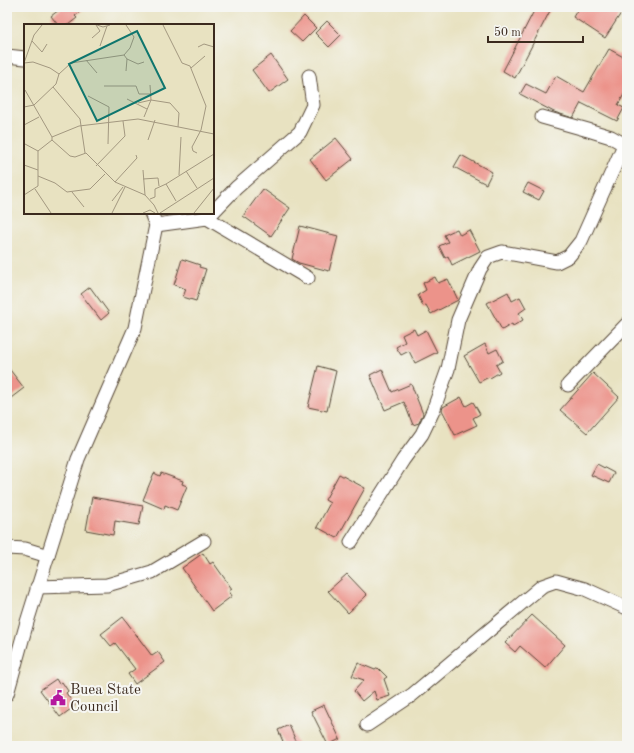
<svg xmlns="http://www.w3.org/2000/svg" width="634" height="753" font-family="'Old Standard TT',serif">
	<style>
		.building { fill: #ec938a }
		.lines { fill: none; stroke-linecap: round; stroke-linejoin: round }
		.street-casing { stroke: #554636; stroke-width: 15 }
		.street { stroke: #fff; stroke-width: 13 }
		.labels { text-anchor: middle; stroke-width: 4; stroke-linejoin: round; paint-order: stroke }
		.poi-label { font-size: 15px; fill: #3b2a1e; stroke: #f6f6f2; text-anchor: start }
		.inset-road { fill: none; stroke: #a39880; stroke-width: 1 }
		.view { fill: #0f766e; fill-opacity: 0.15; stroke: #0f766e; stroke-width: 2 }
		.inset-edge { fill: none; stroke: #3b2a1e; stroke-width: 2 }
	</style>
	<rect width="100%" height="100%" fill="#f6f6f2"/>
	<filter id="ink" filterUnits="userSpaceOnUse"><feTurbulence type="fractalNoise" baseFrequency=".025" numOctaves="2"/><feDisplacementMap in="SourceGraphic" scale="8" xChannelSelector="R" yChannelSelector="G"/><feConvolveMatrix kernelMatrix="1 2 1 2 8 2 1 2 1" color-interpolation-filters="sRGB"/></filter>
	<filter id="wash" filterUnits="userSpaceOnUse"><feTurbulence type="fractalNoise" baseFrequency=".012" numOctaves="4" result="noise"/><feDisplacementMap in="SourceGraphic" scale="16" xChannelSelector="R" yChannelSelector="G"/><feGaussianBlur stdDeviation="0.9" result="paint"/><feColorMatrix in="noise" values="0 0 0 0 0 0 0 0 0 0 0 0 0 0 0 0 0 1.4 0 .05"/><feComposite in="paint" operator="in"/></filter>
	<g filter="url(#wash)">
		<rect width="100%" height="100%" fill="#e8e2c1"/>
		<g id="blocks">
			<g class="building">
				<path d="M63,7H86L75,16L77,18L68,25H58L51,16Z"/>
				<path d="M536,7H552L515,78L503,71Z"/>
				<path d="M579,7H625L605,38L573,17Z"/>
				<path d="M304,16L316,28L302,42L290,31Z"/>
				<path d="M327,21L341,35L329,47L315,33Z"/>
				<path d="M609,49L627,59V89L618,105L624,108L617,121L581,103L573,118L554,112L520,94L526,84L546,94L556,76L584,92Z"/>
				<path d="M271,55L288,79L269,93L252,70Z"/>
				<path d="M336,138L353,159L326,180L310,159Z"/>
				<path d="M461,155L492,172L486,184L454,167Z"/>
				<path d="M528,183L544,191L539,200L523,192Z"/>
				<path d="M263,189L290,208L271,236L243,216Z"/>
				<path d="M300,226L338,236L329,271L299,263L292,259Z"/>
				<path d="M457,229L460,235L469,230L480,251L452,265L448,256L445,258L439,246L448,242L444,235Z"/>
				<path d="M182,259L200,265L199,267L206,269L196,301L183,297L186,289L174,285Z"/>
				<path d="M435,277L438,283L448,279L458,300L431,314L426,305L423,306L418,295L426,290L423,283Z"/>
				<path d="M90,287L109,313L101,320L81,294Z"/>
				<path d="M508,292L512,301L520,297L526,308L519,313L523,320L513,326L512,324L502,330L487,303Z"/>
				<path d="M414,329L417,335L426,330L437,352L415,363L409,351L401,355L396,347L405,342L402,335Z"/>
				<path d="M485,344L489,353L497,349L503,361L496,365L500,372L490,378L489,377L479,382L464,356Z"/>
				<path d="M7,366L24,388L7,401Z"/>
				<path d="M318,366L336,371L327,411L308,407Z"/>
				<path d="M382,369L392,392L411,384L423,414L419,423L413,425L404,402L385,410L370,375Z"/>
				<path d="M593,373L619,397L587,433L560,410Z"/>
				<path d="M461,397L466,406L473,402L480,414L473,418L477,425L455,435L442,410L443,407Z"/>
				<path d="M597,464L614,473L609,483L591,475Z"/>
				<path d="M154,473L160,476L161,473L183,481L182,484L187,486L177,510L165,505L164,509L143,500Z"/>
				<path d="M339,474L365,488L337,538L317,527L330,503L325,500Z"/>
				<path d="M92,497L143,506L139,525L115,521L113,535L86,530Z"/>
				<path d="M203,553L210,564L213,562L232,589L229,591L232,596L212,611L182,568Z"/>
				<path d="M347,574L367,595L348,613L328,591Z"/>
				<path d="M532,615L565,645L545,668L520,646L515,652L505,643Z"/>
				<path d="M123,617L152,656L158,652L165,662L135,684L128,674L135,669L115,643L111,646L101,634Z"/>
				<path d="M358,663L375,670L378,668L387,677L384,679L390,696L377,700L374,691L362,701L354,691L364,680L352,676Z"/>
				<path d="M56,679L59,684L62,682L68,691L66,693L75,706L60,717L40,690Z"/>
				<path d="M324,705L340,739L328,745L311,711Z"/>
				<path d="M289,725L298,746H285L278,730Z"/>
			</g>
		</g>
	</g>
	<g filter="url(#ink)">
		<use href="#blocks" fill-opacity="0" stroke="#554636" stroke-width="1"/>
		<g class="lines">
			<defs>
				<g id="street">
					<path d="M7,56L25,58"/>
					<path d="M542,117L588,130L611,137L627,146"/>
					<path d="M213,212L236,188L300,132L313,105L309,76"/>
					<path d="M207,218L308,278"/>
					<path d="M156,225L207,218L212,213"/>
					<path d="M568,385L627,324"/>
					<path d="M351,542L403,460L422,434L433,411L448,369L458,320L480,269L488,257L502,252L557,262L569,256L581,241L624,145"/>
					<path d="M7,548L25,549L48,556"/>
					<path d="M37,587L107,585L152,572L204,541"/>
					<path d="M7,694L27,622L78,459L135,328L156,225L151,213"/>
					<path d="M367,725L412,695L542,586L556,581L585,589L627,608"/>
				</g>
			</defs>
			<use href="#street" class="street-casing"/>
			<use href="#street" class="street"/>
		</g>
	</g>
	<defs>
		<symbol id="civic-bare" viewBox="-9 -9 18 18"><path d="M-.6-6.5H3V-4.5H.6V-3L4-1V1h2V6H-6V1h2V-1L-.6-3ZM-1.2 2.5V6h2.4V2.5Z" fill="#b5179e" stroke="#f6f6f2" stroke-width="2.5" paint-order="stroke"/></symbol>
	</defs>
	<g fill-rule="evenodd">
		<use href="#civic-bare" x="47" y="687" width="22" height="22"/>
	</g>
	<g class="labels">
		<g class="poi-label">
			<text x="70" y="694">Buea State<tspan x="70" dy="17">Council</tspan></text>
		</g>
	</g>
	<g transform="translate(24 24)">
		<rect width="190" height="190" fill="#e8e2c1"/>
		<path class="inset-road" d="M73,1L79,3L86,1M139,1L158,39L166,42L182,82L177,106L168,123L169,127L173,129M68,14L76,7L72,1M8,17L18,28L23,20M76,22L83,2M174,23L180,20L190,23M100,31L103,35L114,40L120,38M62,36L73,49M0,39L9,38L26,44L35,50M0,39L10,11L18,1M167,44L181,32M102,47L103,35M80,62H112L115,70H128M29,63L56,95L61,129M1,66L28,113L55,102L114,95L190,110M64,72L85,83L84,120M103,75L123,85M114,79L127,76L146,79L155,89L154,103M0,83L10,81L32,60L35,50L47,39L100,31L106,24L110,13L102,1M120,93L127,76L126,61M0,101L15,93M28,113V116L46,132L51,133L62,129L91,158L121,171L130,181L134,189M124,116L131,96M1,120L14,127M0,141L14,146M72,142L101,112L99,97M119,146L121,171M162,147L173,164M155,151L157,113M14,152L31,159L43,168L66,165L81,150M119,155L134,154L135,162M91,158L113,134L112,131M11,165L27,189M48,168L60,183M0,171L14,162V127L28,116M126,175L131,173V165L142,160M88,177L99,163M152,177L142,160L190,130M88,189L101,163M119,189L126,186L131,189M136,189L190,154M170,189L190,164"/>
		<path class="view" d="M113,7L141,64L73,97L45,40Z"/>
		<rect width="190" height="190" class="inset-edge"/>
	</g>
	<rect width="634" height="753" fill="none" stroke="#f6f6f2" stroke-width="24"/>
	<path d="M488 36v6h95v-6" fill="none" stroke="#3b2a1e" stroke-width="2"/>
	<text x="494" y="36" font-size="12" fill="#3b2a1e" stroke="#f6f6f2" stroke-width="3" paint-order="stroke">50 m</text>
</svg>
